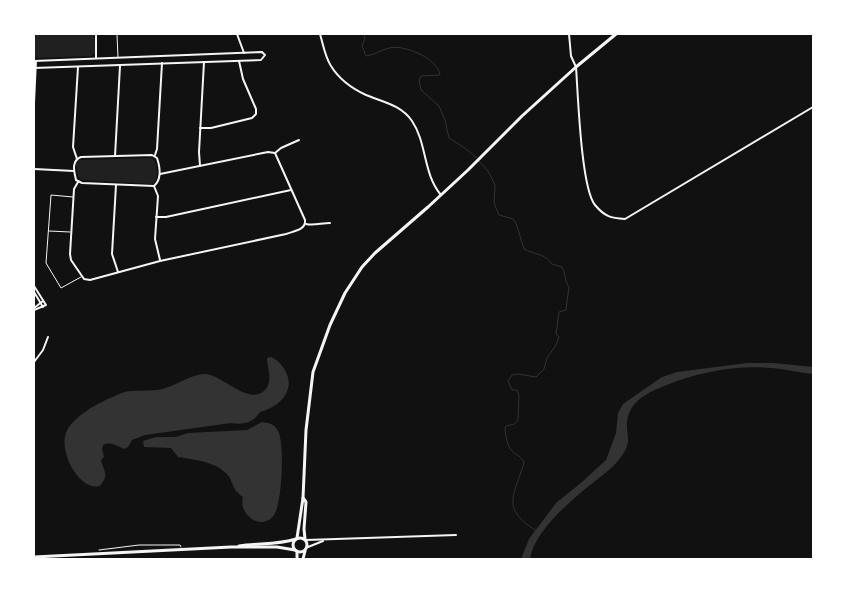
<svg xmlns="http://www.w3.org/2000/svg" width="847" height="593" font-family="'Crimson Pro',serif">
	<style>
		.green { fill: #202020 }
		.water { fill: #333 }
		.lines { fill: none; stroke-linecap: round; stroke-linejoin: round }
		.stream { stroke: #333; stroke-width: 1 }
		.path { stroke: #f5f5f5; stroke-width: 1 }
		.service { stroke: #f5f5f5; stroke-width: 1 }
		.minor { stroke: #f5f5f5; stroke-width: 2 }
		.primary { stroke: #f5f5f5; stroke-width: 3 }
	</style>
	<rect width="100%" height="100%" fill="#111"/>
	<g class="green">
		<path d="M34,34H94L95,53L91,56L34,58Z"/>
		<path d="M152,158C158,164 157,173 156,181L152,184L82,180L78,176L76,164L79,160Z"/>
	</g>
	<g class="water">
		<path d="M271,357C276,359 280,363 283,367C298,388 281,407 260,412C253,423 243,425 231,423L145,435L132,440L128,447L124,449C117,446 111,441 103,445L102,449L104,457L101,460C102,466 108,474 104,480C103,482 101,484 100,486C78,491 59,451 66,433C71,418 99,402 113,397C119,394 125,391 131,391C142,390 155,392 166,388C178,384 192,374 205,374C223,375 247,405 264,391C274,382 267,368 267,358Z"/>
		<path d="M747,363H773L813,367V374C799,373 786,369 772,368C735,365 699,372 664,386C652,391 638,397 631,409C625,420 627,427 628,438C629,450 617,463 609,470C584,490 535,526 530,559H521L529,539L556,503L582,482L606,460L616,433L618,413L623,404L662,377L677,372Z"/>
		<path d="M262,422C269,423 275,424 278,431C285,443 282,504 274,515C262,532 238,515 243,497C231,489 234,482 227,474C214,461 195,460 178,457L171,448L144,447L143,441L156,437H176L188,433L247,430Z"/>
	</g>
	<g class="lines">
		<g class="stream">
			<path d="M364,34L365,38L362,46L366,56C374,55 381,50 389,48C403,44 438,58 440,75L421,76L419,80L421,90L439,106L445,120L449,138L466,149L477,158"/>
			<path d="M479,161L488,171L495,185L494,203L499,215L513,219L516,223L524,249C533,254 546,254 552,264L562,267C566,273 564,280 569,287L566,310L559,312L556,334L559,337L556,345L547,358L544,369L536,377L518,374L512,375L508,381L512,390H517L519,395L518,419C516,427 510,423 505,427C505,433 507,446 512,451C517,456 521,455 524,463C514,496 500,509 537,531"/>
			<path d="M131,558L133,559"/>
		</g>
		<path class="path" d="M99,550L139,545H180L181,547"/>
		<g class="service">
			<path d="M117,34L118,57"/>
			<path d="M73,197L51,195L46,263L61,288L81,277"/>
			<path d="M49,231L70,232"/>
		</g>
		<g class="minor">
			<path d="M96,34V58"/>
			<path d="M237,34L244,53"/>
			<path d="M320,34C323,44 325,57 331,66C339,79 353,89 366,95C383,102 401,105 412,121C427,143 423,174 441,195"/>
			<path d="M569,34L571,56L576,67C578,94 581,188 595,205C605,217 611,218 625,219L813,107"/>
			<path d="M34,61L262,52L265,55L261,60L34,68"/>
			<path d="M34,103L36,61"/>
			<path d="M200,128H211L252,118L256,114V109L243,79L239,61"/>
			<path d="M275,153L281,148L299,140"/>
			<path d="M152,155L157,158C160,167 162,179 154,186L82,183L76,180C74,171 71,161 81,157Z"/>
			<path d="M155,155L157,149L162,63"/>
			<path d="M115,156L120,66"/>
			<path d="M77,159L73,147L78,67"/>
			<path d="M200,166L199,152L204,62"/>
			<path d="M34,169L74,171"/>
			<path d="M78,182L74,189L70,254L71,260L84,279L90,280L160,261L286,234C294,231 306,230 305,220L275,153L268,152L160,174"/>
			<path d="M116,185L112,254L118,272"/>
			<path d="M154,186L158,196L155,239L160,260"/>
			<path d="M156,217H166L291,190"/>
			<path d="M306,224C313,226 322,223 330,223"/>
			<path d="M34,286L46,305L34,310"/>
			<path d="M34,292L43,307"/>
			<path d="M34,308L43,301"/>
			<path d="M34,362L43,350L48,337"/>
			<path d="M306,540L456,535"/>
			<path d="M308,547L323,541"/>
		</g>
		<g class="primary">
			<path d="M303,498L306,502L304,529L305,539"/>
			<circle cx="300" cy="545" r="7"/>
			<path d="M297,538L303,498L306,430L313,372L330,325L345,293L362,267L375,253L428,207L468,170L522,116L576,67L616,34"/>
			<path d="M239,546C259,543 277,545 296,539"/>
			<path d="M297,551V559"/>
			<path d="M34,557L231,547H277L295,550"/>
			<path d="M303,559L305,551"/>
		</g>
	</g>
	<rect width="847" height="593" fill="none" stroke="#ffffff" stroke-width="70"/>
</svg>
